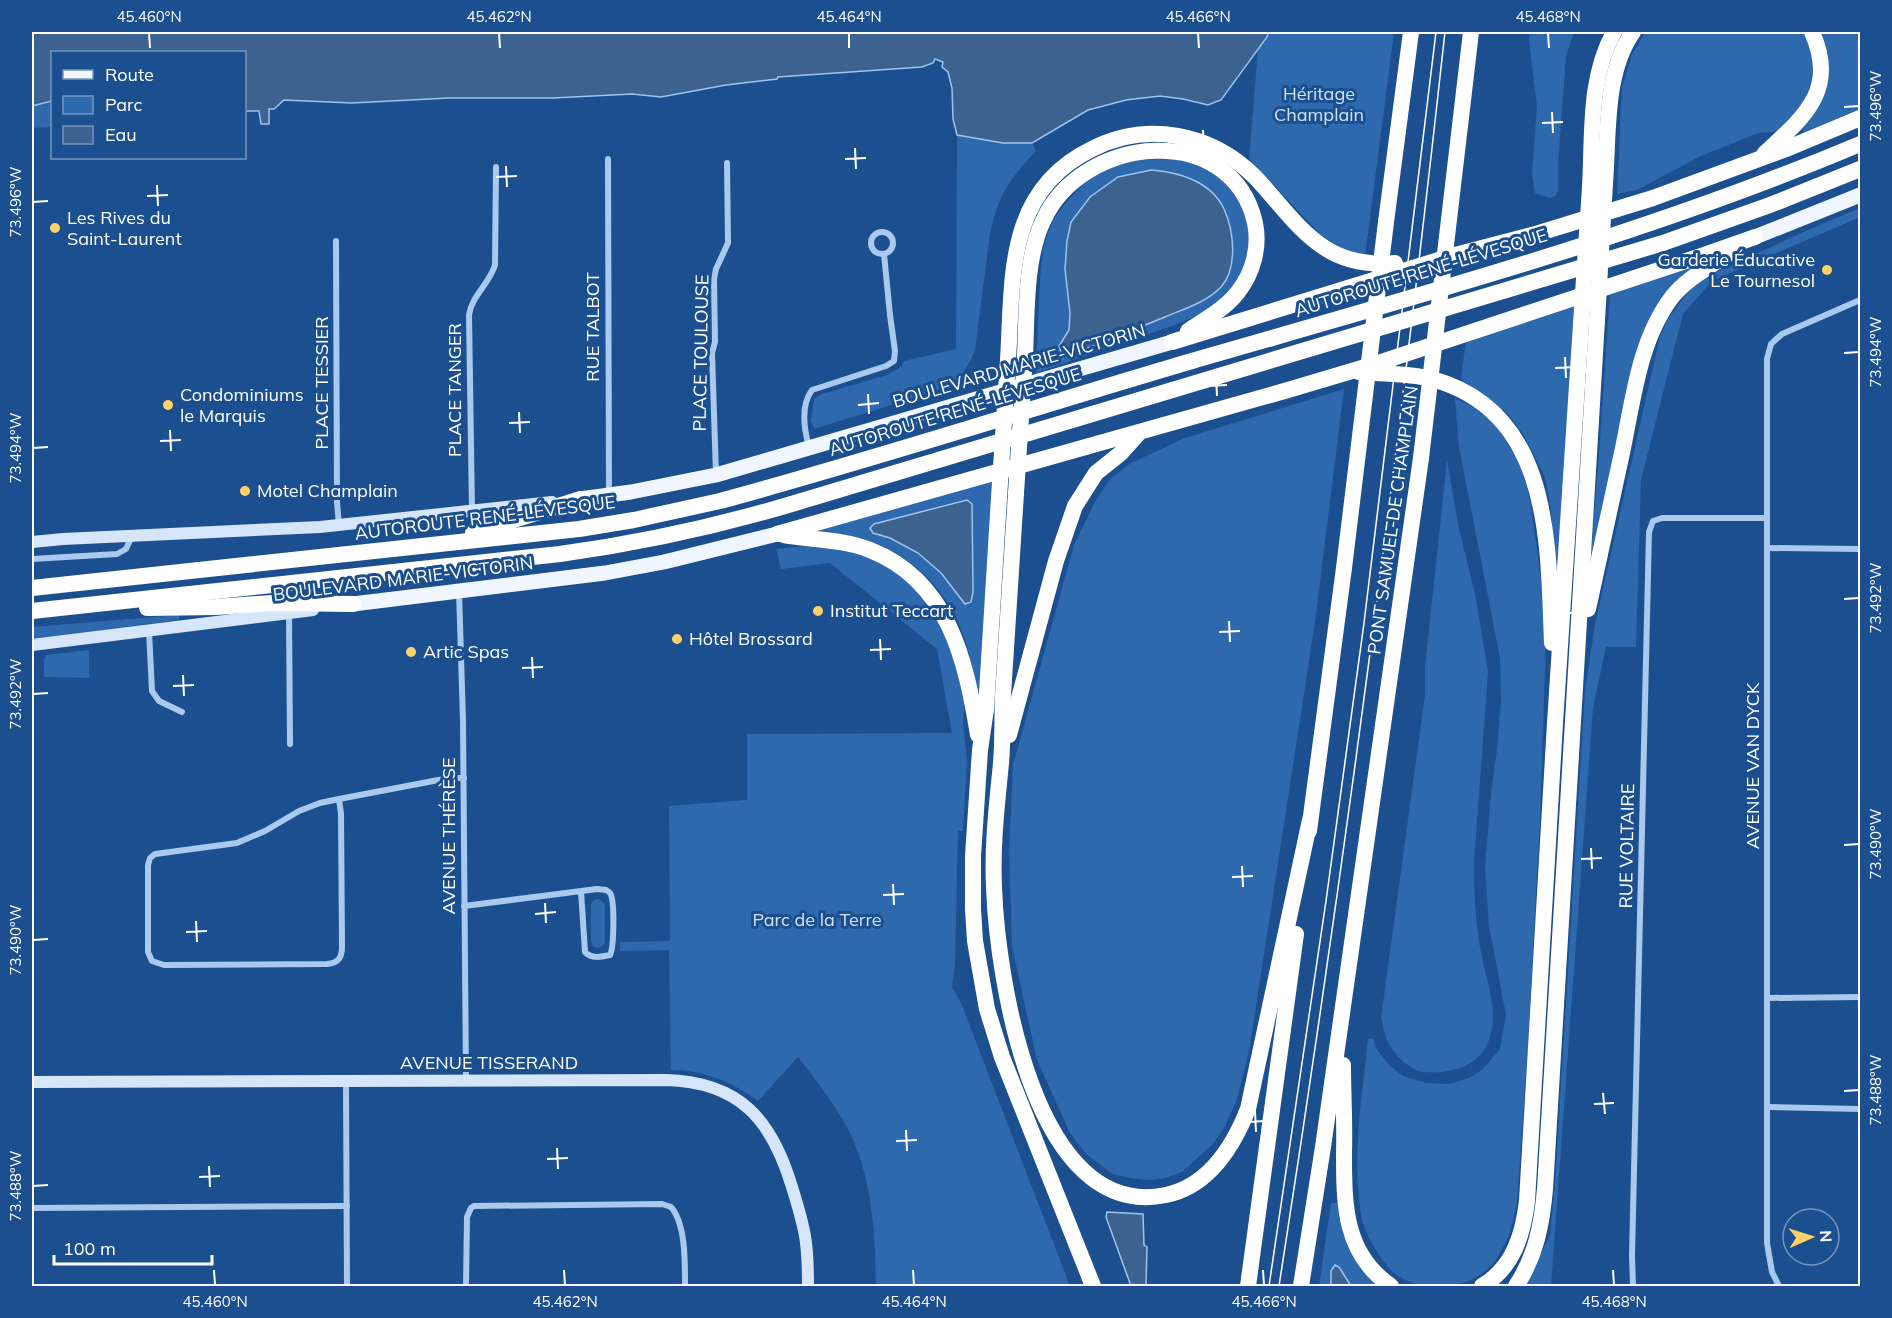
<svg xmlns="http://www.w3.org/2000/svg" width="1892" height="1318" font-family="Mulish,sans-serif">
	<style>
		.green { fill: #2e69ad }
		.water { fill: #3c6290; stroke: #9cc4f0; stroke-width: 1.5 }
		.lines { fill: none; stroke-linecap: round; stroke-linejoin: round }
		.street { stroke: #a9c9ee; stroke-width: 6 }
		.secondary { stroke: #d6e6fa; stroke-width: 12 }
		.primary { stroke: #f0f6ff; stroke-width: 15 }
		.highway { stroke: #fff; stroke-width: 16 }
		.tram { stroke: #fff; stroke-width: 1.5 }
		.highway-bridge { stroke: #fff; stroke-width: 16 }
		.ticks { fill: none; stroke: #fff; stroke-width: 2 }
		.poi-dot { fill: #ffd166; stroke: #1b4f8f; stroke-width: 2 }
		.labels { text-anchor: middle; stroke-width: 6; stroke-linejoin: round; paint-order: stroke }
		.park-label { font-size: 18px; fill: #cfe3fa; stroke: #1b4f8f }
		.poi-label { font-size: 18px; fill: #fff; stroke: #1b4f8f; text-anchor: start }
		.street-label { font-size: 18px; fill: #fff; stroke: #1b4f8f }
		.neatline { fill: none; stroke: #fff; stroke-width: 2 }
		.ticks-label { font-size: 15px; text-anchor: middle; fill: #fff }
	</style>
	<rect width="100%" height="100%" fill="#1b4f8f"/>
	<g class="green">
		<path d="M1269,32H1394L1365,257L1340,248L1320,234L1249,159L1258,50Z"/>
		<path d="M1530,32H1574L1566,56L1558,165V191L1555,196L1550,198L1535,193L1532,173L1537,107L1529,40Z"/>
		<path d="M1646,32H1806L1813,58L1811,82L1805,101L1792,121L1773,132L1758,133L1701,156L1637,190L1617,194L1622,88L1632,54Z"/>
		<path d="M1820,32H1860V109L1804,132L1802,129C1827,103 1834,65 1820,32Z"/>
		<path d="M52,101V127L32,128V106Z"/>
		<path d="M957,135L1003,143H1032L1036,151C1009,180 999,194 990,233L975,350C969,366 959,382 943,389L814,429L811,421L814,399L822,394L887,375L901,367L904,361L956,349Z"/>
		<path d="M1172,159L1199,165L1219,174L1234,189L1253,238L1239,280L1217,304L1199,315L1169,327L1036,373L1040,278L1043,248L1053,220L1068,200L1089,179L1127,160Z"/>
		<path d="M1860,208V217L1712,281L1683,314L1641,480L1636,647H1606L1593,708L1551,1286H1525L1550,1235L1555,1184L1585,691L1595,624L1660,336L1668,319L1690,289L1712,274L1801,233Z"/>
		<path d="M1699,264L1662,299L1590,564L1598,468L1610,294Z"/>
		<path d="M1576,305L1560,575H1556L1551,510L1545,477L1523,434L1508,414L1461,379L1466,340Z"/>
		<path d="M1344,389L1315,622L1249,1052L1237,1099L1224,1128L1212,1145L1182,1172L1165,1178L1149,1180L1130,1178L1113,1174L1086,1154L1070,1133L1037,1060L1012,947L1009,851L1013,765L1074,545L1095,502L1111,478L1131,463L1185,438Z"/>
		<path d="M1455,398L1471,406L1493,421L1518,459L1528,491L1532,512L1542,587L1546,638L1540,821L1528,1045L1517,1202C1513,1224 1508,1243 1495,1261C1472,1291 1420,1296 1392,1271C1381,1261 1366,1235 1362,1220C1360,1213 1360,1205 1359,1198C1353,1145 1363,1091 1368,1039L1373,1038L1376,1048L1389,1065L1403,1076L1426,1083L1449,1084L1469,1078L1482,1070L1500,1049L1506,1015L1489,926L1485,868L1491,794L1497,749L1501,700L1500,658L1459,447Z"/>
		<path d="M1447,460L1458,525L1476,598L1488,672L1474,863C1474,889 1475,915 1479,941C1482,965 1492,990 1493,1013C1494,1058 1465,1075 1424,1072C1410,1071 1392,1053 1387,1040C1384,1034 1383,1025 1381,1018L1425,695V667Z"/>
		<path d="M996,481L979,697C973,671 968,642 956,618C932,567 876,532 820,533L818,529L975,485Z"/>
		<path d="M818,545L842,548L883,563L926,596L950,640L965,699L963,723L967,760L963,831H958L955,965L952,987L961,1003L1070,1286H876C875,1238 873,1187 854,1142C841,1111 818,1083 798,1057L758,1101C733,1082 703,1070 671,1070L669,950L620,951V942L670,941L669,806L747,800V734L952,733L937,649L830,563L781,569L776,549Z"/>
		<path d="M179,615V620L32,639V627Z"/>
		<path d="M89,650V678L44,677V658L47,655Z"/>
		<path d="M599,899L605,904V944L599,948L593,946L591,940V904L594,900Z"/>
		<path d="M1331,1203H1339L1381,1286H1319Z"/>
	</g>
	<g class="water">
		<path d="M32,32H1269L1267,37L1221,100L1208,105L1183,99L1160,96L1126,100L1088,110L1032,143H1003L957,135L953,119L952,88L948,72L942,67L943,62L935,59L933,63L922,67L778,77L777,79L726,85L661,97L632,94L553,98H449L352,103L284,100L274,109H269V124H261L259,111H245L244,52H52V101L32,106Z"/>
		<path d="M1151,170C1178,172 1211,181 1224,209C1234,231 1238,268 1221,287C1207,302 1184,309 1165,317C1131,331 1097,344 1063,358L1059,346L1069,330L1070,313L1065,269L1067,241L1071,222L1090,197L1118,177Z"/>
		<path d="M967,500L972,504L973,592L971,602L965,604L941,573L918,553L890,538L873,533L870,528L874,524Z"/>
		<path d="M1107,1212L1143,1214L1144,1245L1147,1247L1146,1286H1131L1106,1217Z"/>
		<path d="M1335,1265L1339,1267L1351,1286H1331V1271Z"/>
	</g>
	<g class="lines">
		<g class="street">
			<path d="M608,159L609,495"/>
			<circle cx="882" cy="243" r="11"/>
			<path d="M336,241L337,502L339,525"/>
			<path d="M809,447C804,429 800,406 812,390L886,366L894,361L895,351L890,315L884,254"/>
			<path d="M716,474L712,353L715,342L714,279L716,269L728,243L727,163"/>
			<path d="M472,511L469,315C472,295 490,283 495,265L496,167"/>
			<path d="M1767,548L1860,549"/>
			<path d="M32,559L117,554L126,549L132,536"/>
			<path d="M459,591L463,721L466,1081"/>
			<path d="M289,613L290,744"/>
			<path d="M149,631L152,691L159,701L182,712"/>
			<path d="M339,799L341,814L342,946C342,957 339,963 327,964L164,965L152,961L148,952V865L150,858L155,854L237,843L265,831L299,811L320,803L339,799L449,778H464"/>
			<path d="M464,906L597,889L606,890C607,891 609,891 610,893C615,900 614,948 610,955C601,957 591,959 585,952L581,891"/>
			<path d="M1768,998L1860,997"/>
			<path d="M346,1082L347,1286"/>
			<path d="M1768,1107L1860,1109"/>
			<path d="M32,1208L347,1206"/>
			<path d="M466,1286L467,1217L471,1208L474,1206L662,1204L671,1207C686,1224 685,1264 685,1286"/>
			<path d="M1633,1286L1632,1256L1649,532L1653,521L1662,518H1767"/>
			<path d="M1779,1286L1772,1272L1767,1243V359L1771,344L1782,334L1860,300"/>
		</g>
		<g class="secondary">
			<path d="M32,542L63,539L320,527L552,502"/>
			<path d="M32,645L313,610"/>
			<path d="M32,1082L666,1080C740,1082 772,1120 792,1187C797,1203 802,1219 805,1236C808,1253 808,1270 808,1286"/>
		</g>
		<g class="primary">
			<path d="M1755,237L1860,195"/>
			<path d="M580,499L631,492L716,475L1172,342"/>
			<path d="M353,604L605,573L664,562L777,534"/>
		</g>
		<g class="highway">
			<path d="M1765,153C1804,117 1838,90 1812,32"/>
			<path d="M1605,183C1609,133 1604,74 1633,32"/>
			<path d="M1590,187C1593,135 1588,79 1614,32"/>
			<path d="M1386,222L1411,32"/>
			<path d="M1172,342L1455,255L1539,233L1653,198L1786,149L1860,118"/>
			<path d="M1025,356C1027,313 1025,259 1043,221C1082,134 1232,120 1255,223C1260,247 1253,273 1238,292C1225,309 1206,319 1188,331"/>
			<path d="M1008,360C1013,278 1005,191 1092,149C1147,121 1211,133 1255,177C1278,201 1297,230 1325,248C1346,262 1370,265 1395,263"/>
			<path d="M1359,372C1383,374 1408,373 1432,379C1552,412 1548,543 1552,643"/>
			<path d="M1016,493C1012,560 1007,627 1003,695C1002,717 1003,741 1001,763C997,805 992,845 994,887C997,976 1034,1223 1166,1195C1209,1186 1233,1147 1248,1109L1310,820"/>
			<path d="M999,498L986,709L980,750L973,856V909L975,941L987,1009L1002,1057L1093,1286"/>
			<path d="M473,533L580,499"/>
			<path d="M777,534L1288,390L1372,365L1701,256L1755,237"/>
			<path d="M784,535C812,540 843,539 870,550C949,581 966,661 978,735"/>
			<path d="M32,588L579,529L634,520L720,501C879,458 1035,407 1192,361C1417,296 1644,235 1860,144"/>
			<path d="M147,608L216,607L272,603L353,604"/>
			<path d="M1588,609C1599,557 1611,505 1622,453C1633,401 1639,340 1672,297C1688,277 1713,265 1734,250"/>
			<path d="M32,611L560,554C640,543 718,526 795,503L1663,243L1770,205L1860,169"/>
			<path d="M1009,735L1056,561L1075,506L1096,473L1121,453L1139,433"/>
			<path d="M1309,831L1344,568"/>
			<path d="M1343,1065C1343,1094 1345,1124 1344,1153C1344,1205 1344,1254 1391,1286"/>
			<path d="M1248,1286L1296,934"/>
			<path d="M1301,1286L1323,1147L1421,458"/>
			<path d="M1482,1286C1513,1268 1523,1235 1527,1201L1555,723L1581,324"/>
			<path d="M1516,1286C1536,1256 1542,1224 1545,1189L1597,320"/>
		</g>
		<g class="tram">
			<path d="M1269,1286L1326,901L1364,623L1436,32"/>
			<path d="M1279,1286C1344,870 1399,451 1445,32"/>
		</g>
		<g class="highway-bridge">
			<path d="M1597,320L1605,183"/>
			<path d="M1581,324L1590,187"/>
			<path d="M1421,458L1471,32"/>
			<path d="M1016,493L1025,356"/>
			<path d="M999,498L1008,360"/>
			<path d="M1344,568L1386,222"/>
		</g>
	</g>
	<path class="ticks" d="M149,33L150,48M499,33L500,48M849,33V48M1198,33L1199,48M1548,33L1549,48M1844,107L1859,106M1552,112L1553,133M1542,123L1563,122M1203,130L1204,151M1193,141L1214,140M855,148L856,169M845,159L866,158M506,166L507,187M496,177L517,176M157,185L158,206M147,196L168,195M33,202L48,201M1844,353L1859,352M1565,357L1566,378M1555,368L1576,367M1216,375L1217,396M1206,386L1227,385M868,394L869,414M858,405L879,403M519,412L520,433M509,423L530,422M170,430L171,451M160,441L181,440M33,448L48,447M1844,599L1859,598M1578,602L1579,623M1568,613L1589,612M1229,621L1230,642M1219,632L1240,631M880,639L881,660M870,650L891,649M532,657L533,678M522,668L543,667M183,675L184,696M173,686L194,685M33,694L48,693M1844,845L1859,844M1591,848L1592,869M1581,859L1602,858M1242,866L1243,887M1232,877L1253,876M893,884L894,905M883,895L904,894M545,903L546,923M535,914L556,912M196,921L197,942M186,932L207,931M33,940L48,939M1844,1091L1859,1090M1603,1093L1605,1114M1594,1104L1614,1103M1255,1111L1256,1132M1245,1122L1266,1121M906,1130L907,1151M896,1141L917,1140M557,1148L558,1169M547,1159L568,1158M209,1166L210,1187M199,1177L220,1176M33,1186L48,1185M214,1270L215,1285M564,1270L565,1285M913,1270L914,1285M1263,1270L1264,1285M1613,1270L1614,1285"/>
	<g class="poi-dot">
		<circle cx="55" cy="228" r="6"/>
		<circle cx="1827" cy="270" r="6"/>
		<circle cx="168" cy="405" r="6"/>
		<circle cx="245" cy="491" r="6"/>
		<circle cx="818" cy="611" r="6"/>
		<circle cx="677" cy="639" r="6"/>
		<circle cx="411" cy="652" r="6"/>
	</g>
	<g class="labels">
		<g class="park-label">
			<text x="1319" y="100">Héritage<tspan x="1319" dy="21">Champlain</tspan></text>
			<text x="817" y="926">Parc de la Terre</text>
		</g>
		<g class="poi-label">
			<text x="67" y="224">Les Rives du<tspan x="67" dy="21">Saint-Laurent</tspan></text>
			<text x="1815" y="266" text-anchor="end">Garderie Éducative<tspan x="1815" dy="21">Le Tournesol</tspan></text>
			<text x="180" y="401">Condominiums<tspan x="180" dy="21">le Marquis</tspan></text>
			<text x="257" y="497">Motel Champlain</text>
			<text x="830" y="617">Institut Teccart</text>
			<text x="689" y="645">Hôtel Brossard</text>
			<text x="423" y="658">Artic Spas</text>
		</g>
		<g class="street-label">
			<text transform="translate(1421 273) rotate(-17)" y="6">AUTOROUTE RENÉ-LÉVESQUE</text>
			<text transform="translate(593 327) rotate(-90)" y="6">RUE TALBOT</text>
			<text transform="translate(701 353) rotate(-89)" y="6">PLACE TOULOUSE</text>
			<text transform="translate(1019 366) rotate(-16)" y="6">BOULEVARD MARIE-VICTORIN</text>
			<text transform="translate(322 383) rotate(-90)" y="6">PLACE TESSIER</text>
			<text transform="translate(455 390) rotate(-90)" y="6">PLACE TANGER</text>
			<text transform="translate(955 412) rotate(-17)" y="6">AUTOROUTE RENÉ-LÉVESQUE</text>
			<text transform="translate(485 518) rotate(-7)" y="6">AUTOROUTE RENÉ-LÉVESQUE</text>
			<text transform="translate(1393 520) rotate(-82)" y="6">PONT SAMUEL-DE CHAMPLAIN</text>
			<text transform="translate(403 579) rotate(-7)" y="6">BOULEVARD MARIE-VICTORIN</text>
			<text transform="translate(1753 766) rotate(-90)" y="6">AVENUE VAN DYCK</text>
			<text transform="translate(449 836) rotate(-90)" y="6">AVENUE THÉRÈSE</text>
			<text transform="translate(1627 846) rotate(-89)" y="6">RUE VOLTAIRE</text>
			<text x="489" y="1069">AVENUE TISSERAND</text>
		</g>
	</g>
	<rect width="1892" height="1318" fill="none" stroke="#1b4f8f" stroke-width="66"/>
	<rect x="51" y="51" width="195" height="108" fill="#1b4f8f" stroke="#7695bc" stroke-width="1.5"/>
	<rect x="63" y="70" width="30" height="9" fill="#f0f6ff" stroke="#7695bc" stroke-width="1.5"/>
	<text x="105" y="81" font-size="18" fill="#ffffff">Route</text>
	<rect x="63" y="96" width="30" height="18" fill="#2e69ad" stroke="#7695bc" stroke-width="1.5"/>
	<text x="105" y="111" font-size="18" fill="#ffffff">Parc</text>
	<rect x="63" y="126" width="30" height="18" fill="#3c6290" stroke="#7695bc" stroke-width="1.5"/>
	<text x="105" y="141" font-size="18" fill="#ffffff">Eau</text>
	<g transform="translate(1811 1237) rotate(87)"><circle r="28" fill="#1b4f8f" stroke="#7695bc" stroke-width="1.5"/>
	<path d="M0-4.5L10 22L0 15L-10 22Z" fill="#ffd166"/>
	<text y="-9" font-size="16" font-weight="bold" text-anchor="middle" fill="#ffffff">N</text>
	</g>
	<path d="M54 1255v9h158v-9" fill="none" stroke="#ffffff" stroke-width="3"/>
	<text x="63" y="1255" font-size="18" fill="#ffffff" stroke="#1b4f8f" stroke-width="4.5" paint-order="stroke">100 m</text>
	<rect x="33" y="33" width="1826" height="1252" class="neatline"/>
	<g class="ticks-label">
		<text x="149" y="22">45.460°N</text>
		<text x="499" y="22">45.462°N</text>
		<text x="849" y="22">45.464°N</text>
		<text x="1198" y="22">45.466°N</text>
		<text x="1548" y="22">45.468°N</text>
		<text transform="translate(1876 106) rotate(-90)" y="5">73.496°W</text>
		<text transform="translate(16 202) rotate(-90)" y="5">73.496°W</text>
		<text transform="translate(1876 352) rotate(-90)" y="5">73.494°W</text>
		<text transform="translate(16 448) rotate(-90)" y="5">73.494°W</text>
		<text transform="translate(1876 598) rotate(-90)" y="5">73.492°W</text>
		<text transform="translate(16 694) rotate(-90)" y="5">73.492°W</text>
		<text transform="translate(1876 844) rotate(-90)" y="5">73.490°W</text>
		<text transform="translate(16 940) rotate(-90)" y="5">73.490°W</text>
		<text transform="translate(1876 1090) rotate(-90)" y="5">73.488°W</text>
		<text transform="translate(16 1186) rotate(-90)" y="5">73.488°W</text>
		<text x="215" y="1307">45.460°N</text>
		<text x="565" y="1307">45.462°N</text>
		<text x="914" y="1307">45.464°N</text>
		<text x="1264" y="1307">45.466°N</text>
		<text x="1614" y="1307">45.468°N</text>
	</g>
</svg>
